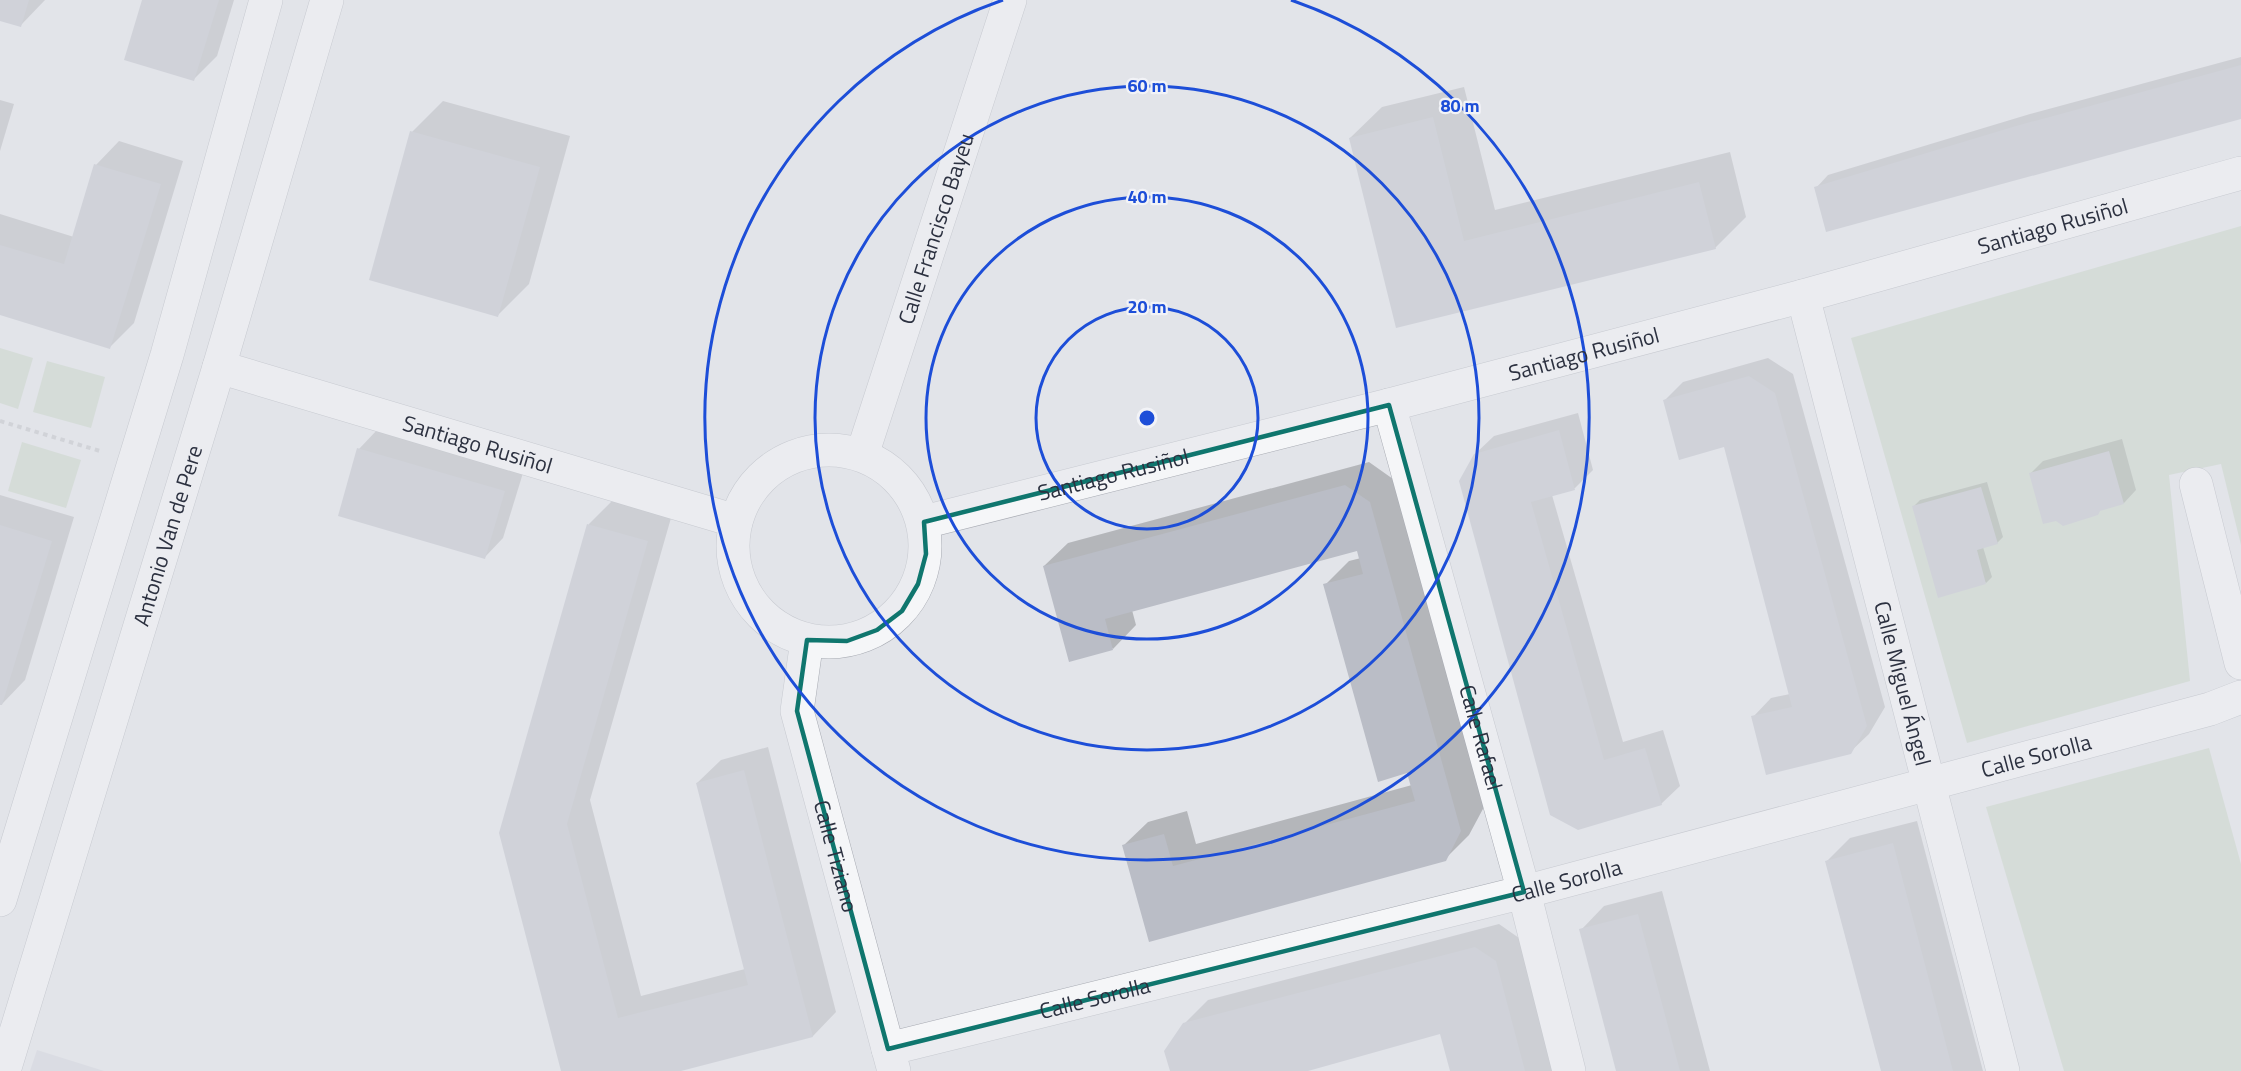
<svg xmlns="http://www.w3.org/2000/svg" width="2241" height="1071" font-family="'Titillium Web',sans-serif">
	<style>
		.built { fill: #d1d3db }
		.green { fill: #c6d3c4 }
		.shadow { fill: #0003 }
		.building { fill: #babdc6 }
		.lines { fill: none; stroke-linecap: round; stroke-linejoin: round }
		.minor-casing { stroke: #a8abb3; stroke-width: 34 }
		.path { stroke: #bdbfc4; stroke-width: 4; stroke-dasharray: 4.5 4.5; stroke-linecap: butt }
		.minor { stroke: #f5f6f8; stroke-width: 33 }
		.marked { fill: none; stroke: #0f766e; stroke-width: 4.5; stroke-linejoin: round }
		.ring { fill: none; stroke: #1d4ed8; stroke-width: 3 }
		.labels { text-anchor: middle; stroke-width: 4.5; stroke-linejoin: round; paint-order: stroke }
		.street-label { font-size: 22px; fill: #2c3140; stroke: #f2f3f7 }
		.centre { fill: #1d4ed8; stroke: #f2f3f7; stroke-width: 3 }
		.ring-label { font-size: 18px; text-anchor: middle; font-weight: bold; fill: #1d4ed8; stroke: #f2f3f7; stroke-width: 4.5; stroke-linejoin: round; paint-order: stroke }
	</style>
	<rect width="100%" height="100%" fill="#e2e4e9"/>
	<path class="built" d="M37,1050L104,1071H30Z"/>
	<g class="green">
		<path d="M2241,226V545L2221,464L2169,475L2190,681L1967,743L1851,338Z"/>
		<path d="M0,348L33,358L18,409L0,403Z"/>
		<path d="M47,361L105,377L91,428L33,412Z"/>
		<path d="M22,442L81,460L66,508L8,491Z"/>
		<path d="M2209,748L2241,864V1071H2064L1986,807Z"/>
	</g>
	<g class="shadow">
		<path d="M0,0H45L21,25L0,19Z"/>
		<path d="M143,0H234L217,56L194,79Z"/>
		<path d="M2241,57V117L1816,188L1828,175L2030,114Z"/>
		<path d="M1464,87L1495,210L1730,152L1746,217L1715,248L1397,327L1350,138L1382,107Z"/>
		<path d="M0,100L14,104L0,151Z"/>
		<path d="M443,101L570,136L529,284L498,315L412,132Z"/>
		<path d="M119,141L183,161L134,323L110,347L0,314V214L74,237L96,165Z"/>
		<path d="M1768,358L1793,374L1885,707L1869,734L1850,752L1753,717L1771,698L1790,694L1725,446L1665,400L1683,382Z"/>
		<path d="M1578,413L1593,470L1575,488L1552,495L1623,742L1663,730L1680,786L1661,804L1578,828L1475,454L1494,436Z"/>
		<path d="M377,430L523,473L503,538L485,557L359,449Z"/>
		<path d="M2122,439L2136,490L2124,503L2030,474L2043,461Z"/>
		<path d="M1369,462L1393,479L1484,807L1469,835L1445,859L1150,940L1124,845L1148,822L1187,811L1196,844L1412,785L1408,772L1325,585L1349,561L1361,558L1358,549L1132,610L1136,625L1113,649L1044,566L1068,543Z"/>
		<path d="M1987,482L2003,537L1997,543L1983,547L1992,577L1986,583L1914,506L1920,500Z"/>
		<path d="M0,495L74,517L25,680L2,704L0,703Z"/>
		<path d="M612,501L671,518L590,800L641,996L745,969L697,783L721,760L768,747L836,1012L813,1036L675,1071H562L500,833L589,524Z"/>
		<path d="M1917,821L1983,1071H1882L1826,862L1850,838Z"/>
		<path d="M1662,891L1710,1071H1618L1581,930L1604,906Z"/>
		<path d="M1499,924L1519,938L1555,1071H1452L1441,1033L1302,1071H1171L1184,1024L1208,1000Z"/>
	</g>
	<g class="building">
		<path d="M0,0H29L21,27L0,21Z"/>
		<path d="M142,0H219L194,81L124,60Z"/>
		<path d="M2241,65V119L1826,232L1814,187L2016,126Z"/>
		<path d="M1433,117L1464,241L1699,182L1716,249L1396,328L1349,138Z"/>
		<path d="M410,131L540,167L498,317L369,280Z"/>
		<path d="M94,164L161,184L110,349L0,315V245L64,264Z"/>
		<path d="M1749,376L1775,393L1867,726L1851,754L1766,775L1751,716L1792,707L1724,447L1679,460L1663,400Z"/>
		<path d="M1559,430L1575,490L1531,502L1604,760L1645,748L1662,805L1578,830L1550,815L1459,481L1474,454Z"/>
		<path d="M357,448L505,491L485,559L338,516Z"/>
		<path d="M2109,451L2124,504L2100,511L2098,515L2063,526L2056,521L2043,524L2029,473Z"/>
		<path d="M1345,485L1370,502L1461,831L1446,861L1149,942L1122,845L1164,834L1173,866L1415,801L1407,773L1378,782L1323,584L1363,574L1357,551L1105,619L1113,650L1069,662L1043,566Z"/>
		<path d="M1981,487L1998,544L1977,550L1986,584L1938,598L1912,506Z"/>
		<path d="M587,524L648,541L567,824L618,1018L748,985L696,783L744,770L813,1037L681,1071H561L499,833Z"/>
		<path d="M0,525L52,541L2,705H0Z"/>
		<path d="M1893,843L1953,1071H1881L1825,861Z"/>
		<path d="M1638,914L1680,1071H1616L1579,929Z"/>
		<path d="M1475,947L1496,961L1525,1071H1450L1440,1034L1308,1071H1170L1164,1051L1183,1023Z"/>
	</g>
	<g class="lines">
		<defs>
			<g id="minor">
				<path id="s1" d="M1803,296L2003,1071"/>
				<path id="s2" d="M219,367L736,521"/>
				<path id="s3" d="M1389,405L1524,892L1569,1071"/>
				<circle cx="829" cy="546" r="96"/>
				<path id="s4" d="M862,455L1010,0"/>
				<path d="M2196,484L2241,663"/>
				<path id="s5" d="M924,522L1389,405L1803,296L2241,173"/>
				<path id="s6" d="M807,640L797,711L894,1071"/>
				<path d="M0,900L167,355L266,0"/>
				<path id="s7" d="M888,1049L1524,892L2210,709L2241,697"/>
				<path id="s8" d="M4,1071L219,367L327,0"/>
			</g>
		</defs>
		<use href="#minor" class="minor-casing"/>
		<path class="path" d="M0,421L100,451"/>
		<use href="#minor" class="minor"/>
	</g>
	<path d="M0 0H2241V1071H0ZM1389,405L1524,892L888,1049L797,711L807,640L847,641L877,630L902,611L918,584L926,554L924,522Z" fill="#e2e4e9" fill-opacity=".55" fill-rule="evenodd"/>
	<path class="marked" d="M1389,405L1524,892L888,1049L797,711L807,640L847,641L877,630L902,611L918,584L926,554L924,522Z"/>
	<g class="ring">
		<circle cx="1147" cy="418" r="111"/>
		<circle cx="1147" cy="418" r="221"/>
		<circle cx="1147" cy="418" r="332"/>
		<path d="M1291 0A442 442 0 1 1 1003 0"/>
	</g>
	<g class="labels">
		<g class="street-label">
			<text dy="8" stroke="none"><textPath href="#s5" startOffset="1167">Santiago Rusiñol</textPath></text>
			<text dy="8" stroke="none"><textPath href="#s4" startOffset="238">Calle Francisco Bayeu</textPath></text>
			<text dy="8" stroke="none"><textPath href="#s5" startOffset="681">Santiago Rusiñol</textPath></text>
			<text dy="8" stroke="none"><textPath href="#s2" startOffset="270">Santiago Rusiñol</textPath></text>
			<text dy="8" stroke="none"><textPath href="#s5" startOffset="195">Santiago Rusiñol</textPath></text>
			<text dy="8" stroke="none"><textPath href="#s8" startOffset="560">Antonio Van de Pere</textPath></text>
			<text dy="8" stroke="none"><textPath href="#s1" startOffset="400">Calle Miguel Ángel</textPath></text>
			<text dy="8" stroke="none"><textPath href="#s3" startOffset="345">Calle Rafael</textPath></text>
			<text dy="8" stroke="none"><textPath href="#s7" startOffset="1185">Calle Sorolla</textPath></text>
			<text dy="8" stroke="none"><textPath href="#s6" startOffset="222">Calle Tiziano</textPath></text>
			<text dy="8" stroke="none"><textPath href="#s7" startOffset="699">Calle Sorolla</textPath></text>
			<text dy="8" stroke="none"><textPath href="#s7" startOffset="213">Calle Sorolla</textPath></text>
		</g>
	</g>
	<circle cx="1147" cy="418" r="9" class="centre"/>
	<g class="ring-label">
		<text x="1147" y="92">60 m</text>
		<text x="1460" y="112">80 m</text>
		<text x="1147" y="203">40 m</text>
		<text x="1147" y="313">20 m</text>
	</g>
</svg>
